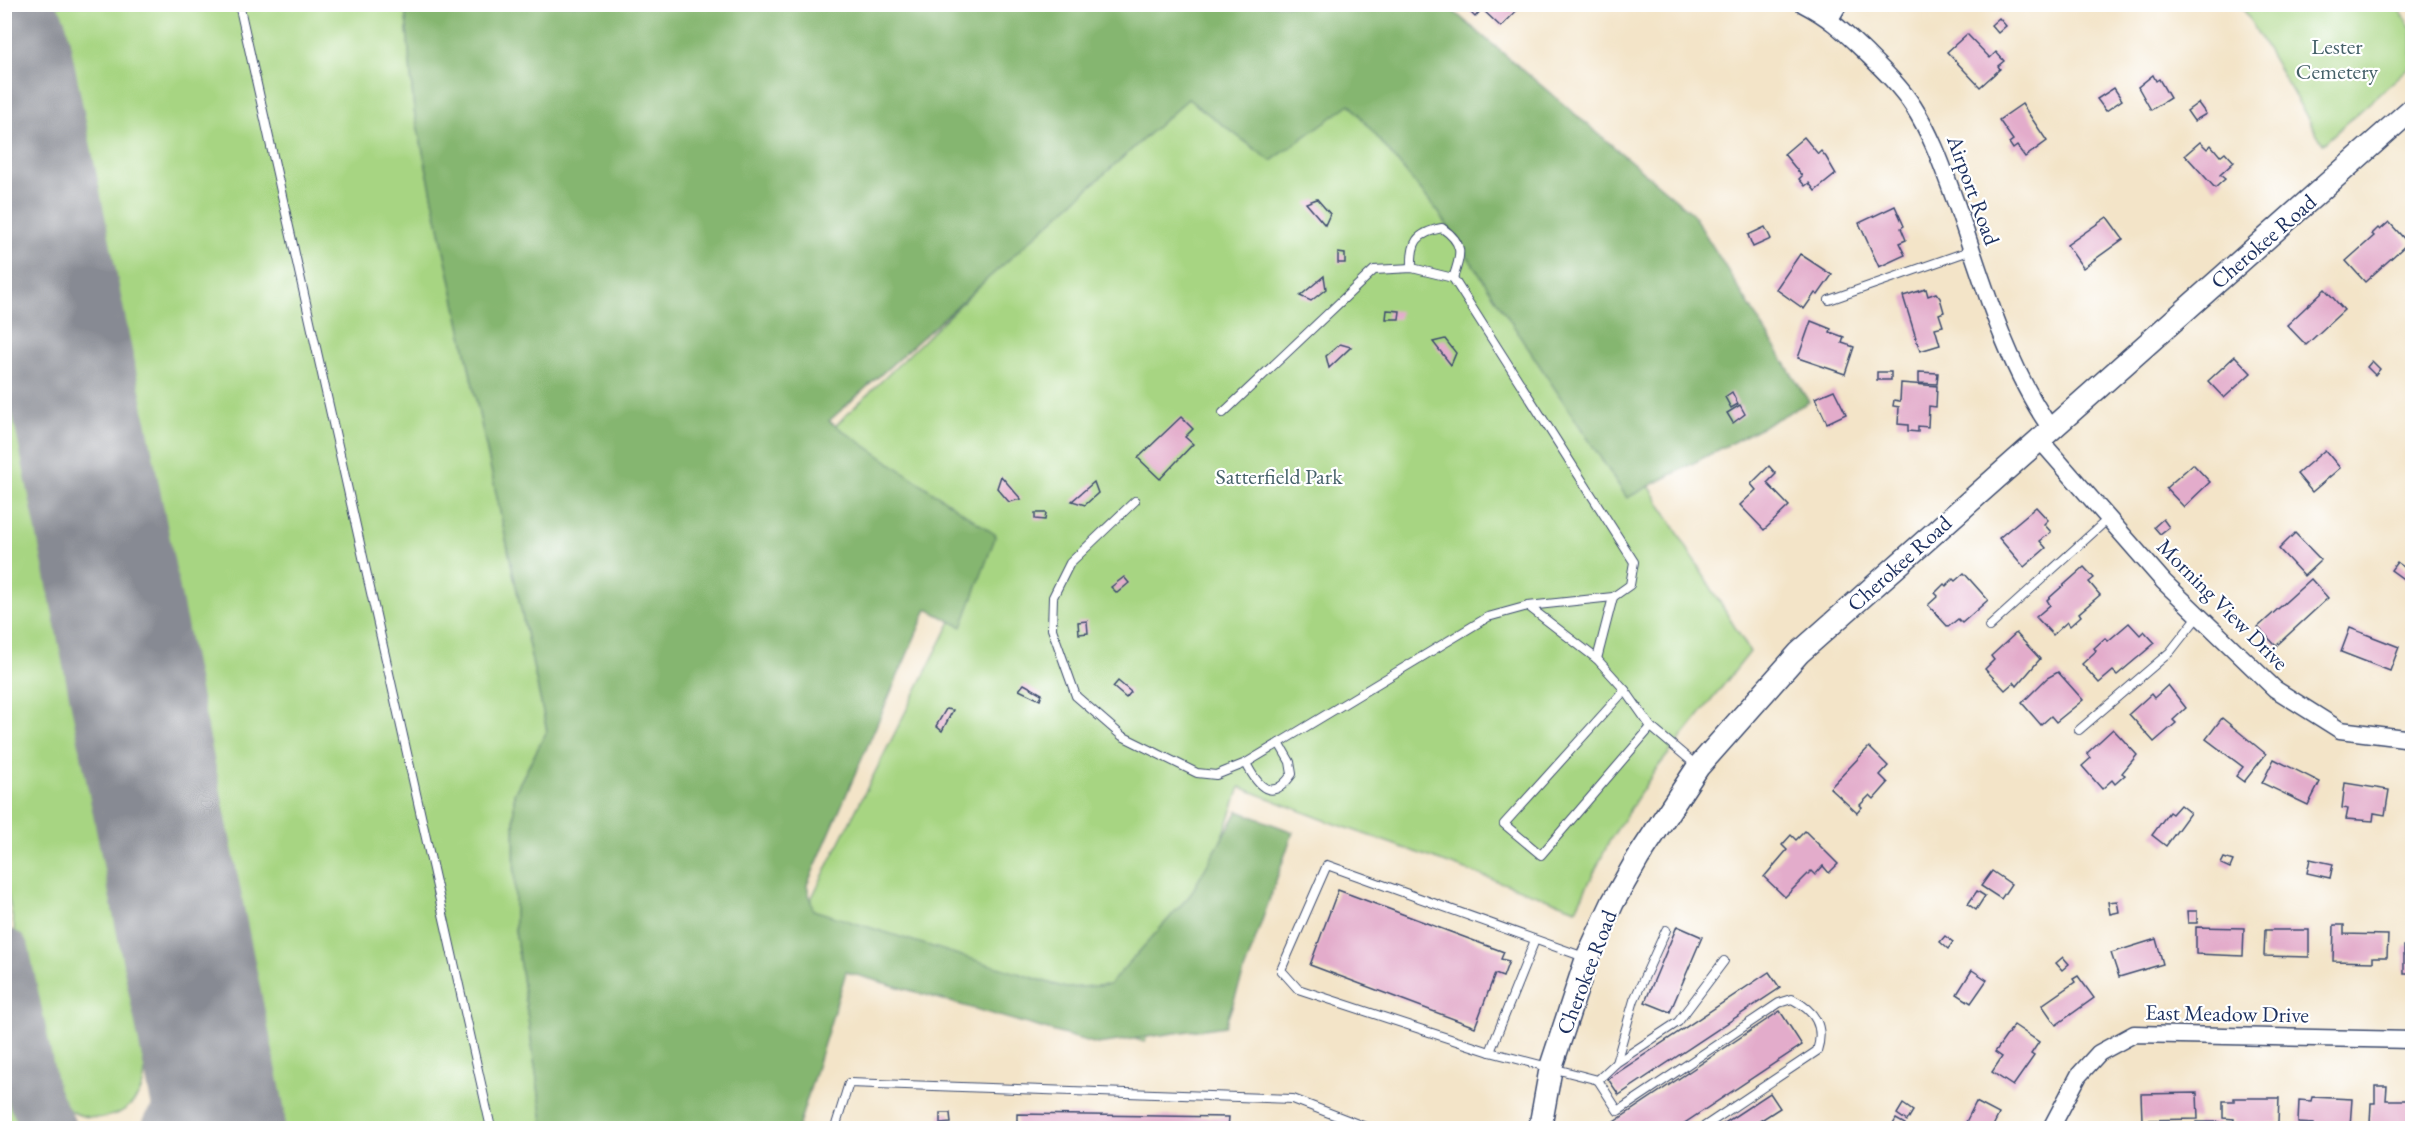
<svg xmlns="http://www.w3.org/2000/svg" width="2417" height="1133" font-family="'EB Garamond',serif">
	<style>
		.green { fill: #a7d582; stroke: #618270; stroke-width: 1.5 }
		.forest { fill: #85b670; stroke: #507267; stroke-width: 1.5 }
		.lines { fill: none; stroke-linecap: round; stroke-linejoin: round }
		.taxiway { stroke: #878a93; stroke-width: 52 }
		.runway { stroke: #878a93; stroke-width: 130 }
		.building { fill: #e3accb }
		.service-casing { stroke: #3b4a6e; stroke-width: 10 }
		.minor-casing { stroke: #3b4a6e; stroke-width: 19 }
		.secondary-casing { stroke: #3b4a6e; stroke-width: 25 }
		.service { stroke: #fff; stroke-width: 8 }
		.minor { stroke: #fff; stroke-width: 16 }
		.secondary { stroke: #fff; stroke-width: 22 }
		.labels { text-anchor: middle; stroke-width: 4.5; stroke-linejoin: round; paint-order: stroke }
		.park-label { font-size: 22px; fill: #456169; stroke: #fff }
		.street-label { font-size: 22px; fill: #1b2f5e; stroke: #fff }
	</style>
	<rect width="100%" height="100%" fill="#fff"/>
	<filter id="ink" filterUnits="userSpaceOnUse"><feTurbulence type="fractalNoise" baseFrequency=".0167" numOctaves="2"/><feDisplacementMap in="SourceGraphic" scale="12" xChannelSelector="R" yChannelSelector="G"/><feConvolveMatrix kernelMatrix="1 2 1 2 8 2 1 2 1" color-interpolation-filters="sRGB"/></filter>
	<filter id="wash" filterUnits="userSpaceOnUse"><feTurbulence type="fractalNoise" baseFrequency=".008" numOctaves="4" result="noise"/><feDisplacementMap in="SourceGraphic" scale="24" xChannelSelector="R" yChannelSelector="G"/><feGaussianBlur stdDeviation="1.35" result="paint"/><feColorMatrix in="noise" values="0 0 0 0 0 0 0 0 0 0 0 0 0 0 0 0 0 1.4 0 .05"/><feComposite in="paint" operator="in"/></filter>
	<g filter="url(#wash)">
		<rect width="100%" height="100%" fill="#f3e4c8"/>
		<g class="green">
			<path d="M39,5H405L414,110L547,731L514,794L515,930L544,1128H280L246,957L239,938L222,922Z"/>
			<path d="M2241,5H2396L2412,30V65L2323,144Z"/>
			<path d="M1380,42L1750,652L1654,772L1610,840L1576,909L1319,818L1240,787L1169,994L1144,1042L800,921L980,564L803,457L1186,86Z"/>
			<path d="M5,262L135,923L124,964L145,1069C144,1129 67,1133 45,1084L5,880Z"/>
			<path d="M5,1046L21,1128H5Z"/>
		</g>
		<path class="forest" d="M405,5H1446L1692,213L1809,402L1627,498L1439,213L1350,104L1271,161L1188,99L829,421L996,535L962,627L927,609L807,885L813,910L1066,988L1109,985L1190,895L1238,811L1293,832L1225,1026L1097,1044L846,972L798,1128H544L515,930L514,794L547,731L414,110Z"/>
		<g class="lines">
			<g class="taxiway">
				<path d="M4,52H6"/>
				<path d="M4,954L34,1098L50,1128"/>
				<path d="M168,1128L220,1117"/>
			</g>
			<path class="runway" d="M4,43L220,1117"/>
		</g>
		<g id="blocks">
			<g class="building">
				<path d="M1462,4H1513L1518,9L1501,27L1482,9L1475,17Z"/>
				<path d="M1999,18L2006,26L1998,33L1991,25Z"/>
				<path d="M1967,34L1990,58L1996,52L2004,61L1998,66L2000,69L1980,87L1947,52Z"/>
				<path d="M2153,75L2156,81L2159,79L2170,98L2151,110L2138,87Z"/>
				<path d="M2114,88L2122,100L2106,111L2097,99Z"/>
				<path d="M2198,103L2206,114L2194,121L2187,111Z"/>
				<path d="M2022,104L2047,141L2025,157L2017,146L2013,149L2009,143L2013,140L1999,120Z"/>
				<path d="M1804,137L1818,154L1821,151L1826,157L1836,174L1815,191L1809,183L1805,186L1799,179L1802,176L1784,154Z"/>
				<path d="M2200,142L2207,149L2211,145L2220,156L2225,152L2234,162L2220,175L2225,179L2215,188L2185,155Z"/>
				<path d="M1317,199L1330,214L1325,225L1306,203Z"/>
				<path d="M1895,206L1904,226L1901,228L1906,240L1899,243L1905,255L1879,267L1859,223Z"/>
				<path d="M2107,217L2123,239L2083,268L2067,245Z"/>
				<path d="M2389,222L2408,243L2365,282L2346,261L2374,236L2372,234L2378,228L2380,230Z"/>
				<path d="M1765,227L1771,239L1753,247L1748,235Z"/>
				<path d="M1338,253L1345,254V263H1338Z"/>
				<path d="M1800,254L1832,275L1818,295L1815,293L1804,309L1776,289Z"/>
				<path d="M1324,276L1326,289L1311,301L1300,296Z"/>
				<path d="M1926,289L1928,296L1936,293L1940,298L1944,312L1939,314L1943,326L1935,328L1940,345L1920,351L1903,296Z"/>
				<path d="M2325,289L2344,310L2306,345L2287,325Z"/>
				<path d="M1387,310L1400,311L1399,319H1386Z"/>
				<path d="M1811,321L1831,329L1830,332L1844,337L1842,343L1854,347L1845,374L1798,358Z"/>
				<path d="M1445,339L1456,353L1451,365L1433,342Z"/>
				<path d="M1340,344L1351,347L1329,368L1326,356Z"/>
				<path d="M2235,356L2251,373L2224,398L2208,381Z"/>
				<path d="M2372,361L2380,369L2375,375L2367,367Z"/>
				<rect x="1877" y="372" width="14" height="8"/>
				<path d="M1919,372L1938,373L1937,384L1919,383Z"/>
				<path d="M1901,383L1937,386L1936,407L1929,406L1928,427L1918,426V432L1908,431V425L1898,424L1899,407L1893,406L1894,400L1900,401Z"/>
				<path d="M1834,390L1846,414L1827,423L1815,398Z"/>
				<path d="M1732,392L1738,404L1731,408L1725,397Z"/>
				<path d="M1740,405L1745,414L1733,423L1727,413Z"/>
				<path d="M1181,417L1193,429L1185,437L1193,444L1160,479L1138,458Z"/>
				<path d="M2325,450L2340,468L2312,492L2297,474Z"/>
				<path d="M2193,464L2210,482L2184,507L2166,488Z"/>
				<path d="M1769,466L1776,474L1767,483L1789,506L1764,530L1740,505L1756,490L1751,484Z"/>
				<path d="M1001,476L1021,499L1009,502L997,488Z"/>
				<path d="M1094,482L1098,493L1085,505L1072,501Z"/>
				<path d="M2036,507L2048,520L2044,524L2051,532L2040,541L2046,548L2024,567L1999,538Z"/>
				<path d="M1035,513H1046L1045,520L1035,519Z"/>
				<path d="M2163,519L2169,527L2160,534L2154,527Z"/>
				<path d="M2295,533L2321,560L2304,576L2279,549Z"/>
				<path d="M2397,562L2412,573L2409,583L2391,570Z"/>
				<path d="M2084,567L2094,578L2089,582L2100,595L2079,613L2081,616L2070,626L2067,622L2053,635L2036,617L2050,605L2047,600Z"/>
				<path d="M1964,573L1988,600L1962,623L1958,619L1948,627L1928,605L1938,596L1935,593L1944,584L1946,586L1953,579L1955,581Z"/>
				<path d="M1124,577L1129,583L1117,593L1111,587Z"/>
				<path d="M2311,579L2328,598L2276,646L2258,627Z"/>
				<path d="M1087,621L1088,633L1079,634L1078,622Z"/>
				<path d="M2129,623L2140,635L2144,631L2155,643L2117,675L2113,671L2099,683L2082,664L2096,651L2094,648L2105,638L2108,641Z"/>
				<path d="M2350,628L2399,647L2390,671L2341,652Z"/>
				<path d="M2016,633L2040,659L2017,686L2014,682L2005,690L1985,669L1994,660L1991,656Z"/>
				<path d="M2058,672L2083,700L2056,722L2051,716L2041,725L2022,703L2047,678Z"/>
				<path d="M1118,681L1131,692L1126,698L1113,687Z"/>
				<path d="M1024,684L1042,694L1040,700L1019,690Z"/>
				<path d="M2168,685L2186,708L2173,720L2176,723L2154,742L2129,714L2151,694L2154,698Z"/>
				<path d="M946,709L953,710L942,731L936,726Z"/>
				<path d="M2222,718L2266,754L2244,782L2236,776L2243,767L2206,739Z"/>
				<path d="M2113,729L2137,755L2122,773L2125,775L2115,784L2112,780L2102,789L2082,766L2091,758L2087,753Z"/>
				<path d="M1869,747L1888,766L1880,775L1888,783L1874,799L1870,795L1860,805L1862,807L1857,813L1830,788Z"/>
				<path d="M2274,759L2320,782L2308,805L2262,783Z"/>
				<path d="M2345,783L2389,790L2385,815L2374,813L2373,821L2346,819L2348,809L2342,808Z"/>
				<path d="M2180,805L2190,813L2166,846L2152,835L2169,812L2172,814Z"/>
				<path d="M1805,831L1838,864L1829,873L1823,866L1815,875L1811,871L1785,897L1764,877L1787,850L1782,845L1791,835L1796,840Z"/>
				<path d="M2224,858L2233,861L2230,868L2221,864Z"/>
				<path d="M2310,859L2333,864L2330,878L2307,873Z"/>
				<path d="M1992,871L2011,884L2001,899L1981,886Z"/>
				<path d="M1338,890L1504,952L1501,959L1509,961L1503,977L1495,974L1475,1027L1310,965Z"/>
				<path d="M1977,891L1985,896L1976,910L1968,904Z"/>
				<path d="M2117,901L2119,912L2110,914L2108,902Z"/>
				<path d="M2187,911H2197V923H2188Z"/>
				<path d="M2334,925H2344V934L2388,935L2387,957H2373V962L2333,961Z"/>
				<path d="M1677,926L1702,937L1670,1012L1645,1002Z"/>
				<path d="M2196,927L2244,928L2243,956L2196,954Z"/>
				<path d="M2265,930H2309V957L2264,956Z"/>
				<path d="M1945,936L1953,942L1948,949L1940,942Z"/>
				<path d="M2156,939L2163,964L2119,977L2111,953Z"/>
				<rect x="2404" y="946" width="8" height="27"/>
				<path d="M2063,957L2069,964L2062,970L2056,963Z"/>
				<path d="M1972,970L1987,980L1971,1003L1957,994Z"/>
				<path d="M1769,972L1780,988L1619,1095L1608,1079Z"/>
				<path d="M2078,976L2094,998L2056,1025L2042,1005L2075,982L2073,979Z"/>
				<path d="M1780,1011L1802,1045L1677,1128H1605Z"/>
				<path d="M2014,1025L2039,1042L2031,1054L2034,1056L2013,1086L1992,1072L2002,1057L1995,1052Z"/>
				<path d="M2375,1086H2387L2386,1100H2412V1125L2370,1124L2371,1103H2375Z"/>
				<path d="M1770,1093L1780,1108L1749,1128H1717Z"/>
				<path d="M2197,1093L2198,1119L2142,1120L2141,1094Z"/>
				<path d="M2312,1097L2352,1099L2350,1126L2334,1124V1128H2314V1124L2298,1123L2299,1100L2311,1101Z"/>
				<path d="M2234,1098H2279L2278,1123H2234V1119L2223,1118V1101H2234Z"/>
				<path d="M1976,1102L1999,1114L1992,1128H1963Z"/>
				<path d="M1903,1104L1913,1111L1907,1121L1897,1114Z"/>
				<path d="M940,1113H950L951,1123L940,1124Z"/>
				<path d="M1017,1114L1229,1117L1228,1128H1017Z"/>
				<path d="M1896,1119L1905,1124L1903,1128H1891Z"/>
				<rect x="2196" y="1122" width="23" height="6"/>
			</g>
		</g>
	</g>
	<g filter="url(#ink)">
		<use href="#blocks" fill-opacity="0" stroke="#3b4a6e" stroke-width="1.5"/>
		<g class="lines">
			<defs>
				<g id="service">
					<path d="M239,4L491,1128"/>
					<path d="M1412,268C1411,242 1416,233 1442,228C1464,243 1462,254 1453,278"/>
					<path d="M1829,300L1972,250"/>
					<path d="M1135,501L1070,563L1053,597L1052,629L1076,696L1122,736L1197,773L1216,775L1246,763L1488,617L1528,606L1613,597L1630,585L1634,562L1453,278L1412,268L1374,270L1223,413"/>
					<path d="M1528,606L1597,659L1625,690L1651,727L1696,765"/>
					<path d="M1989,627L2109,518"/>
					<path d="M1597,659L1613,597"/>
					<path d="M1625,690L1504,824L1541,855L1651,727"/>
					<path d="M2079,730L2170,652L2199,615"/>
					<path d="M1246,763C1258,787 1272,803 1292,774L1290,762L1279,743"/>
					<path d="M1587,958L1327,865L1281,970L1298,989L1490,1052L1598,1080L1616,1063L1678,1022L1724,961"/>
					<path d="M1490,1052L1535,940"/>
					<path d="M1616,1063L1634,1000L1666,930"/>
					<path d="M1598,1080L1618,1111L1779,1003L1792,999C1815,1011 1825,1026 1817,1051L1702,1128"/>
					<path d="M835,1128L849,1083L1293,1099L1368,1128"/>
					<path d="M1771,1128L1777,1125"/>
				</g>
				<g id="minor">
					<path d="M1803,4C1830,18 1842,30 1864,51C1881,68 1900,86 1913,106C1933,137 1944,171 1957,206C1982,279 2006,365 2051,429"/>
					<path d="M1830,19L1839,4"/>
					<path d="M2039,439L2164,582L2275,689L2340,730L2412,739"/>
					<path d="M2051,1128L2079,1075L2099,1053L2134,1034L2412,1040"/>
				</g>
				<path id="secondary" d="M1540,1128L1551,1067L1587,958L1613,902L1638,858L1698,767L1799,653L2412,109"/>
			</defs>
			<use href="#service" class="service-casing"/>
			<use href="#minor" class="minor-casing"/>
			<use href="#secondary" class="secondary-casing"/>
			<use href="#service" class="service"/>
			<use href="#minor" class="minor"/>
			<use href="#secondary" class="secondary"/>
		</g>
	</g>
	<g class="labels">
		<g class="park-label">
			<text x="2337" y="54">Lester<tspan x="2337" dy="25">Cemetery</tspan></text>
			<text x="1279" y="484">Satterfield Park</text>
		</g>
		<g class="street-label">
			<text transform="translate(1974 190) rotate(70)" y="8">Airport Road</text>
			<text transform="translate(2263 241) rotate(-41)" y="8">Cherokee Road</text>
			<text transform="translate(1899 563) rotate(-42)" y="8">Cherokee Road</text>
			<text transform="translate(2223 604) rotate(45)" y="8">Morning View Drive</text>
			<text transform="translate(1586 972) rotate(-69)" y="8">Cherokee Road</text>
			<text transform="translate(2227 1013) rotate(1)" y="8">East Meadow Drive</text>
		</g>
	</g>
	<rect width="2417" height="1133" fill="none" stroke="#fff" stroke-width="24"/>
</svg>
